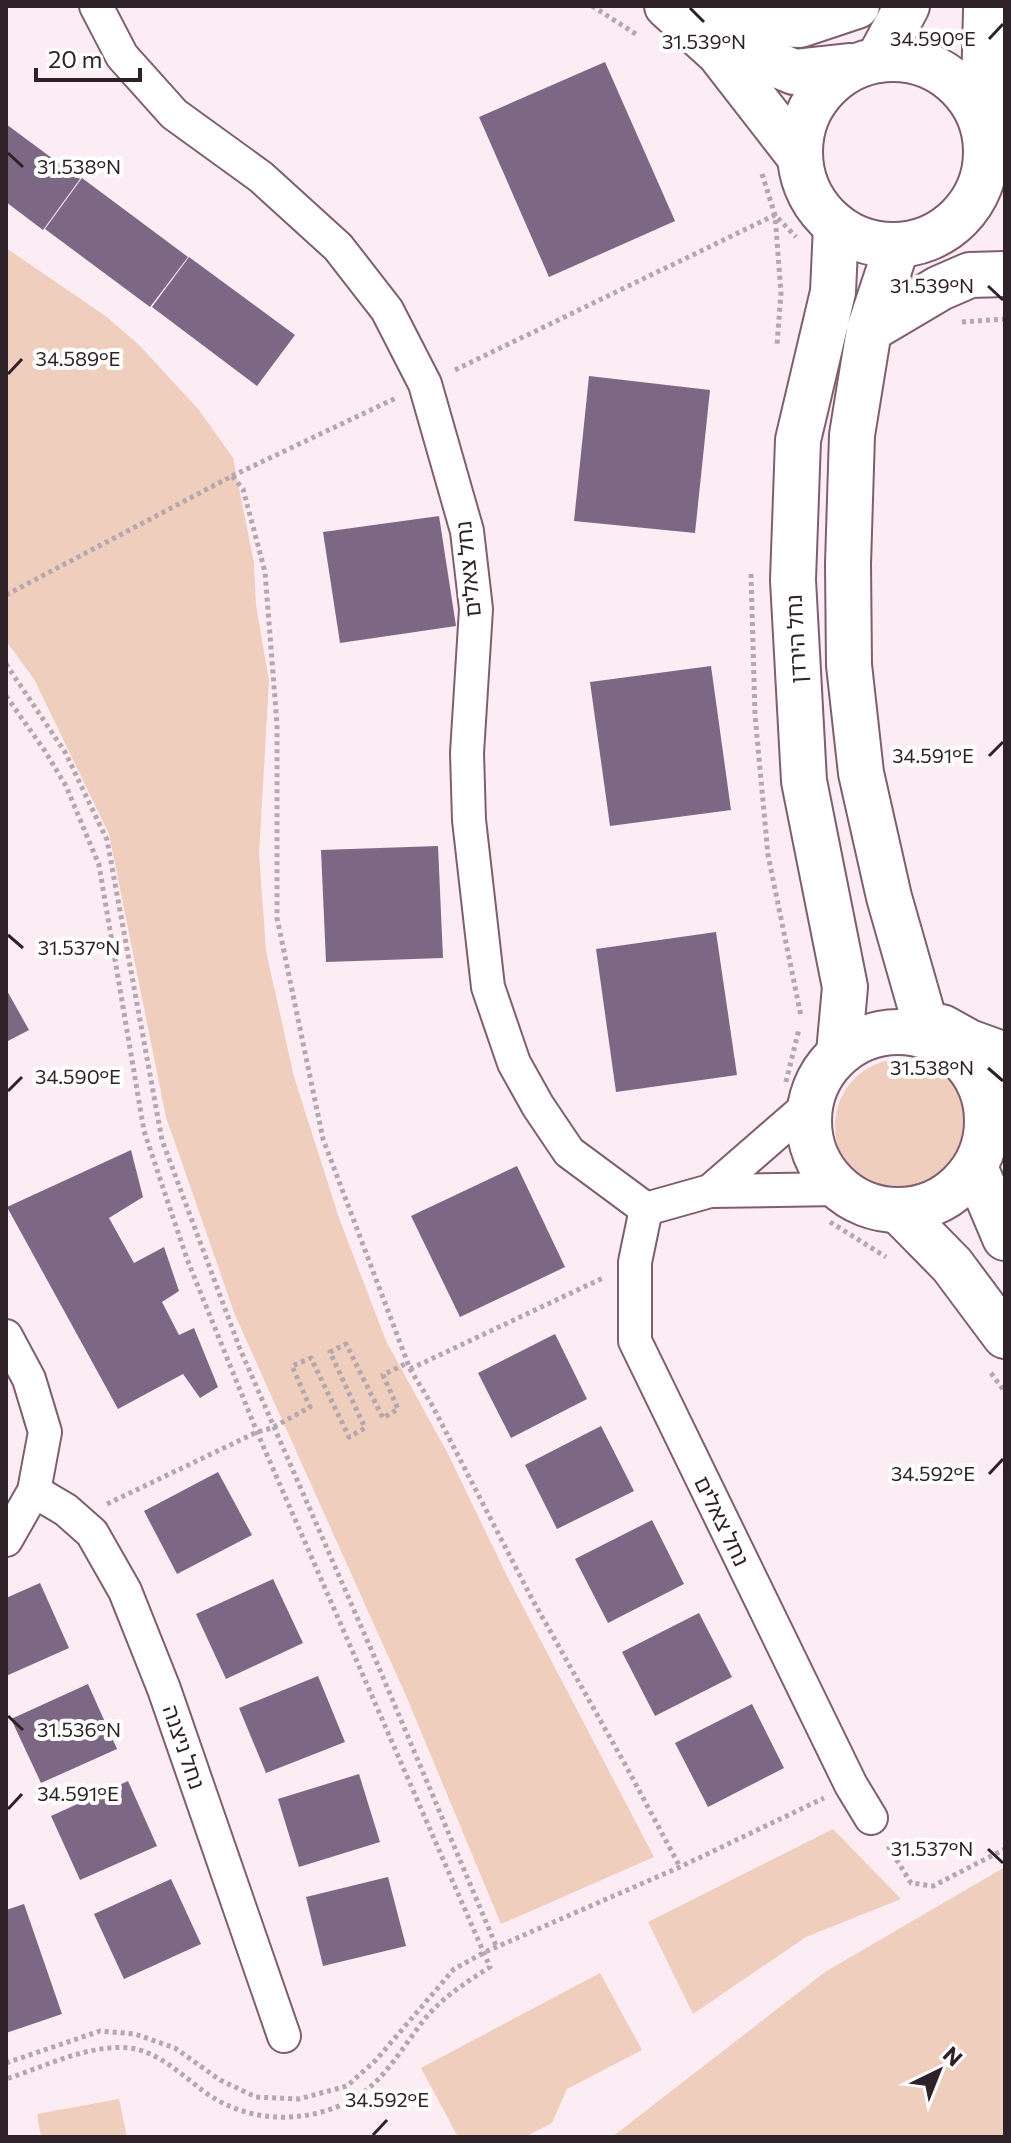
<svg xmlns="http://www.w3.org/2000/svg" width="1011" height="2143" font-family="Commissioner,'Noto Sans Hebrew',sans-serif">
	<style>
		.green { fill: #efcebd }
		.building { fill: #7c6884 }
		.lines { fill: none; stroke-linecap: round; stroke-linejoin: round }
		.street-casing { stroke: #7f5e6f; stroke-width: 36 }
		.secondary-casing { stroke: #7f5e6f; stroke-width: 48 }
		.path { stroke: #b6a7af; stroke-width: 5; stroke-dasharray: 4 4; stroke-linecap: butt }
		.street { stroke: #fff; stroke-width: 32 }
		.secondary { stroke: #fff; stroke-width: 44 }
		.ticks { fill: none; stroke: #2e2127; stroke-width: 3 }
		.labels { text-anchor: middle; stroke-width: 8; stroke-linejoin: round; paint-order: stroke }
		.street-label { font-size: 22px; fill: #2e2127; stroke: #fff }
		.ticks-label { font-size: 20px; text-anchor: middle; fill: #2e2127; stroke: #fff; stroke-width: 8; stroke-linejoin: round; paint-order: stroke }
	</style>
	<rect width="100%" height="100%" fill="#fcecf4"/>
	<g class="green">
		<path d="M6,248L107,317L140,346L199,410L233,458L254,563L256,605L269,681L259,854L266,951L294,1077L339,1218L386,1341L448,1454L508,1578L654,1857L501,1924L407,1698L235,1315L166,1117L109,834L34,679L6,641Z"/>
		<circle cx="902" cy="1126" r="67"/>
		<path d="M833,1829L901,1899L806,1937L693,2014L648,1922Z"/>
		<path d="M1005,1867V2137H612L825,1972Z"/>
		<path d="M600,1973L642,2050L567,2089L552,2123L525,2137H458L421,2068Z"/>
		<path d="M119,2099L127,2137H41L37,2114Z"/>
	</g>
	<g class="building">
		<path d="M605,62L675,221L549,277L479,117Z"/>
		<path d="M6,124L80,179L43,230L6,202Z"/>
		<path d="M82,178L188,257L150,307L45,229Z"/>
		<path d="M189,257L295,335L257,386L152,307Z"/>
		<path d="M589,376L710,390L695,533L574,521Z"/>
		<path d="M439,516L456,626L340,643L323,532Z"/>
		<path d="M711,666L731,810L610,826L590,682Z"/>
		<path d="M438,846L443,958L326,962L321,850Z"/>
		<path d="M716,932L737,1075L616,1092L596,949Z"/>
		<path d="M6,989L29,1030L6,1042Z"/>
		<path d="M131,1150L143,1197L109,1218L134,1263L164,1247L179,1291L162,1302L179,1335L194,1328L218,1387L200,1398L183,1374L118,1409L7,1207Z"/>
		<path d="M517,1166L565,1267L460,1317L411,1216Z"/>
		<path d="M555,1334L587,1399L511,1438L478,1373Z"/>
		<path d="M601,1426L634,1491L557,1529L525,1465Z"/>
		<path d="M218,1472L252,1535L177,1574L144,1511Z"/>
		<path d="M652,1520L684,1584L608,1623L575,1559Z"/>
		<path d="M273,1579L303,1643L226,1679L196,1614Z"/>
		<path d="M40,1583L69,1648L6,1676V1598Z"/>
		<path d="M699,1613L732,1677L655,1716L622,1652Z"/>
		<path d="M318,1676L345,1742L266,1773L239,1708Z"/>
		<path d="M88,1684L117,1749L41,1783L11,1719Z"/>
		<path d="M752,1704L784,1768L708,1807L675,1743Z"/>
		<path d="M359,1774L380,1842L299,1867L278,1799Z"/>
		<path d="M128,1781L157,1846L80,1880L51,1816Z"/>
		<path d="M388,1877L406,1946L323,1966L306,1897Z"/>
		<path d="M171,1879L201,1944L124,1979L94,1914Z"/>
		<path d="M24,1904L62,2014L6,2033V1910Z"/>
	</g>
	<g class="lines">
		<defs>
			<g id="street">
				<path d="M96,6L122,56L174,114L261,177L338,247L387,310L425,384L467,531L476,609L467,753L469,820L488,987L514,1063L538,1106L569,1152L646,1209L710,1191L839,1189"/>
				<path d="M980,1086L1005,1075"/>
				<path d="M710,1191L809,1105"/>
				<path d="M646,1209L635,1262V1341L851,1785L871,1818"/>
				<path d="M6,1336L29,1379L45,1432L34,1491L6,1540"/>
				<path d="M34,1491L66,1510L92,1533L125,1591L164,1689L284,2036"/>
			</g>
			<g id="secondary">
				<path d="M667,6L719,53L799,156"/>
				<path d="M986,10L984,91L997,128"/>
				<path d="M701,11L738,23L800,25L857,6"/>
				<path d="M714,31L751,54L794,72L849,66"/>
				<circle cx="893" cy="152" r="93"/>
				<path d="M878,60L907,6"/>
				<path d="M836,226L833,292L798,440L793,580L804,781L845,987L839,1053"/>
				<path d="M897,246L869,330L852,435L848,564L849,665L861,773L889,897L929,1037"/>
				<path d="M869,330L940,288L970,275L1005,274"/>
				<path d="M942,1027L969,1042L1005,1055"/>
				<circle cx="898" cy="1121" r="89"/>
				<path d="M975,1167L1005,1238"/>
				<path d="M899,1211L952,1265L1005,1336"/>
			</g>
		</defs>
		<use href="#street" class="street-casing"/>
		<use href="#secondary" class="secondary-casing"/>
		<g class="path">
			<path d="M592,6L639,36"/>
			<path d="M762,174L775,215L781,293L777,345"/>
			<path d="M962,322L1005,319"/>
			<path d="M455,370L775,215L796,237"/>
			<path d="M232,476L396,398"/>
			<path d="M751,574L755,715L768,855L801,1016"/>
			<path d="M6,595L232,476L243,489L265,572L277,724V918L323,1139L410,1369L432,1405L531,1597L626,1766L680,1867"/>
			<path d="M6,664L65,752L107,840L162,1140L240,1349L374,1656L497,1948"/>
			<path d="M6,696L45,751L66,786L99,865L144,1131L187,1259L257,1432L490,1967C468,1981 446,1995 428,2015C402,2046 384,2085 346,2103C299,2125 244,2122 202,2090C181,2074 157,2051 129,2048C88,2044 44,2067 6,2079"/>
			<path d="M786,1082L799,1029"/>
			<path d="M830,1222L886,1257"/>
			<path d="M410,1369L605,1277"/>
			<path d="M991,1373L1005,1392"/>
			<path d="M107,1504L257,1432L272,1428L310,1407L292,1366L311,1358L349,1437L365,1428L330,1352L346,1344L383,1418L398,1409L383,1375L407,1363"/>
			<path d="M888,1846L911,1883L933,1886L1005,1849"/>
			<path d="M6,2063L100,2031L135,2034L175,2048L220,2080L256,2097L299,2099L347,2086L376,2060L454,1969L485,1952L680,1867L824,1798"/>
		</g>
		<use href="#street" class="street"/>
		<use href="#secondary" class="secondary"/>
	</g>
	<path class="ticks" d="M690,8L704,22M989,39L1003,24M8,153L23,167M988,286L1003,300M8,374L22,359M989,756L1003,742M8,935L23,948M988,1068L1003,1081M8,1091L22,1077M989,1474L1003,1459M8,1716L23,1730M8,1809L22,1794M988,1849L1003,1863M373,2135L387,2120"/>
	<g class="labels">
		<g class="street-label">
			<text transform="translate(468 569) rotate(-96)" y="8">נחל צאלים</text>
			<text transform="translate(796 639) rotate(-93)" y="8">נחל הירדן</text>
			<text transform="translate(722 1521) rotate(64)" y="8">נחל צאלים</text>
			<text transform="translate(184 1747) rotate(71)" y="8">נחל ניצנה</text>
		</g>
	</g>
	<g class="ticks-label">
		<text x="933" y="46">34.590°E</text>
		<text x="704" y="49">31.539°N</text>
		<text x="79" y="174">31.538°N</text>
		<text x="932" y="293">31.539°N</text>
		<text x="78" y="366">34.589°E</text>
		<text x="933" y="763">34.591°E</text>
		<text x="79" y="955">31.537°N</text>
		<text x="932" y="1075">31.538°N</text>
		<text x="78" y="1084">34.590°E</text>
		<text x="933" y="1481">34.592°E</text>
		<text x="79" y="1737">31.536°N</text>
		<text x="78" y="1801">34.591°E</text>
		<text x="932" y="1856">31.537°N</text>
		<text x="387" y="2107">34.592°E</text>
	</g>
	<rect width="1011" height="2143" fill="none" stroke="#2e2127" stroke-width="16"/>
	<g transform="translate(939 2071) rotate(43)" stroke="#ffffff" stroke-width="6" paint-order="stroke">
	<path d="M0-6L14 30L0 20L-14 30Z" fill="#2e2127"/>
	<text y="-12" font-size="22" font-weight="bold" text-anchor="middle" fill="#2e2127">N</text>
	</g>
	<path d="M36 68v12h104v-12" fill="none" stroke="#2e2127" stroke-width="4"/>
	<text x="48" y="68" font-size="24" fill="#2e2127" stroke="#ffffff" stroke-width="6" paint-order="stroke">20 m</text>
</svg>
